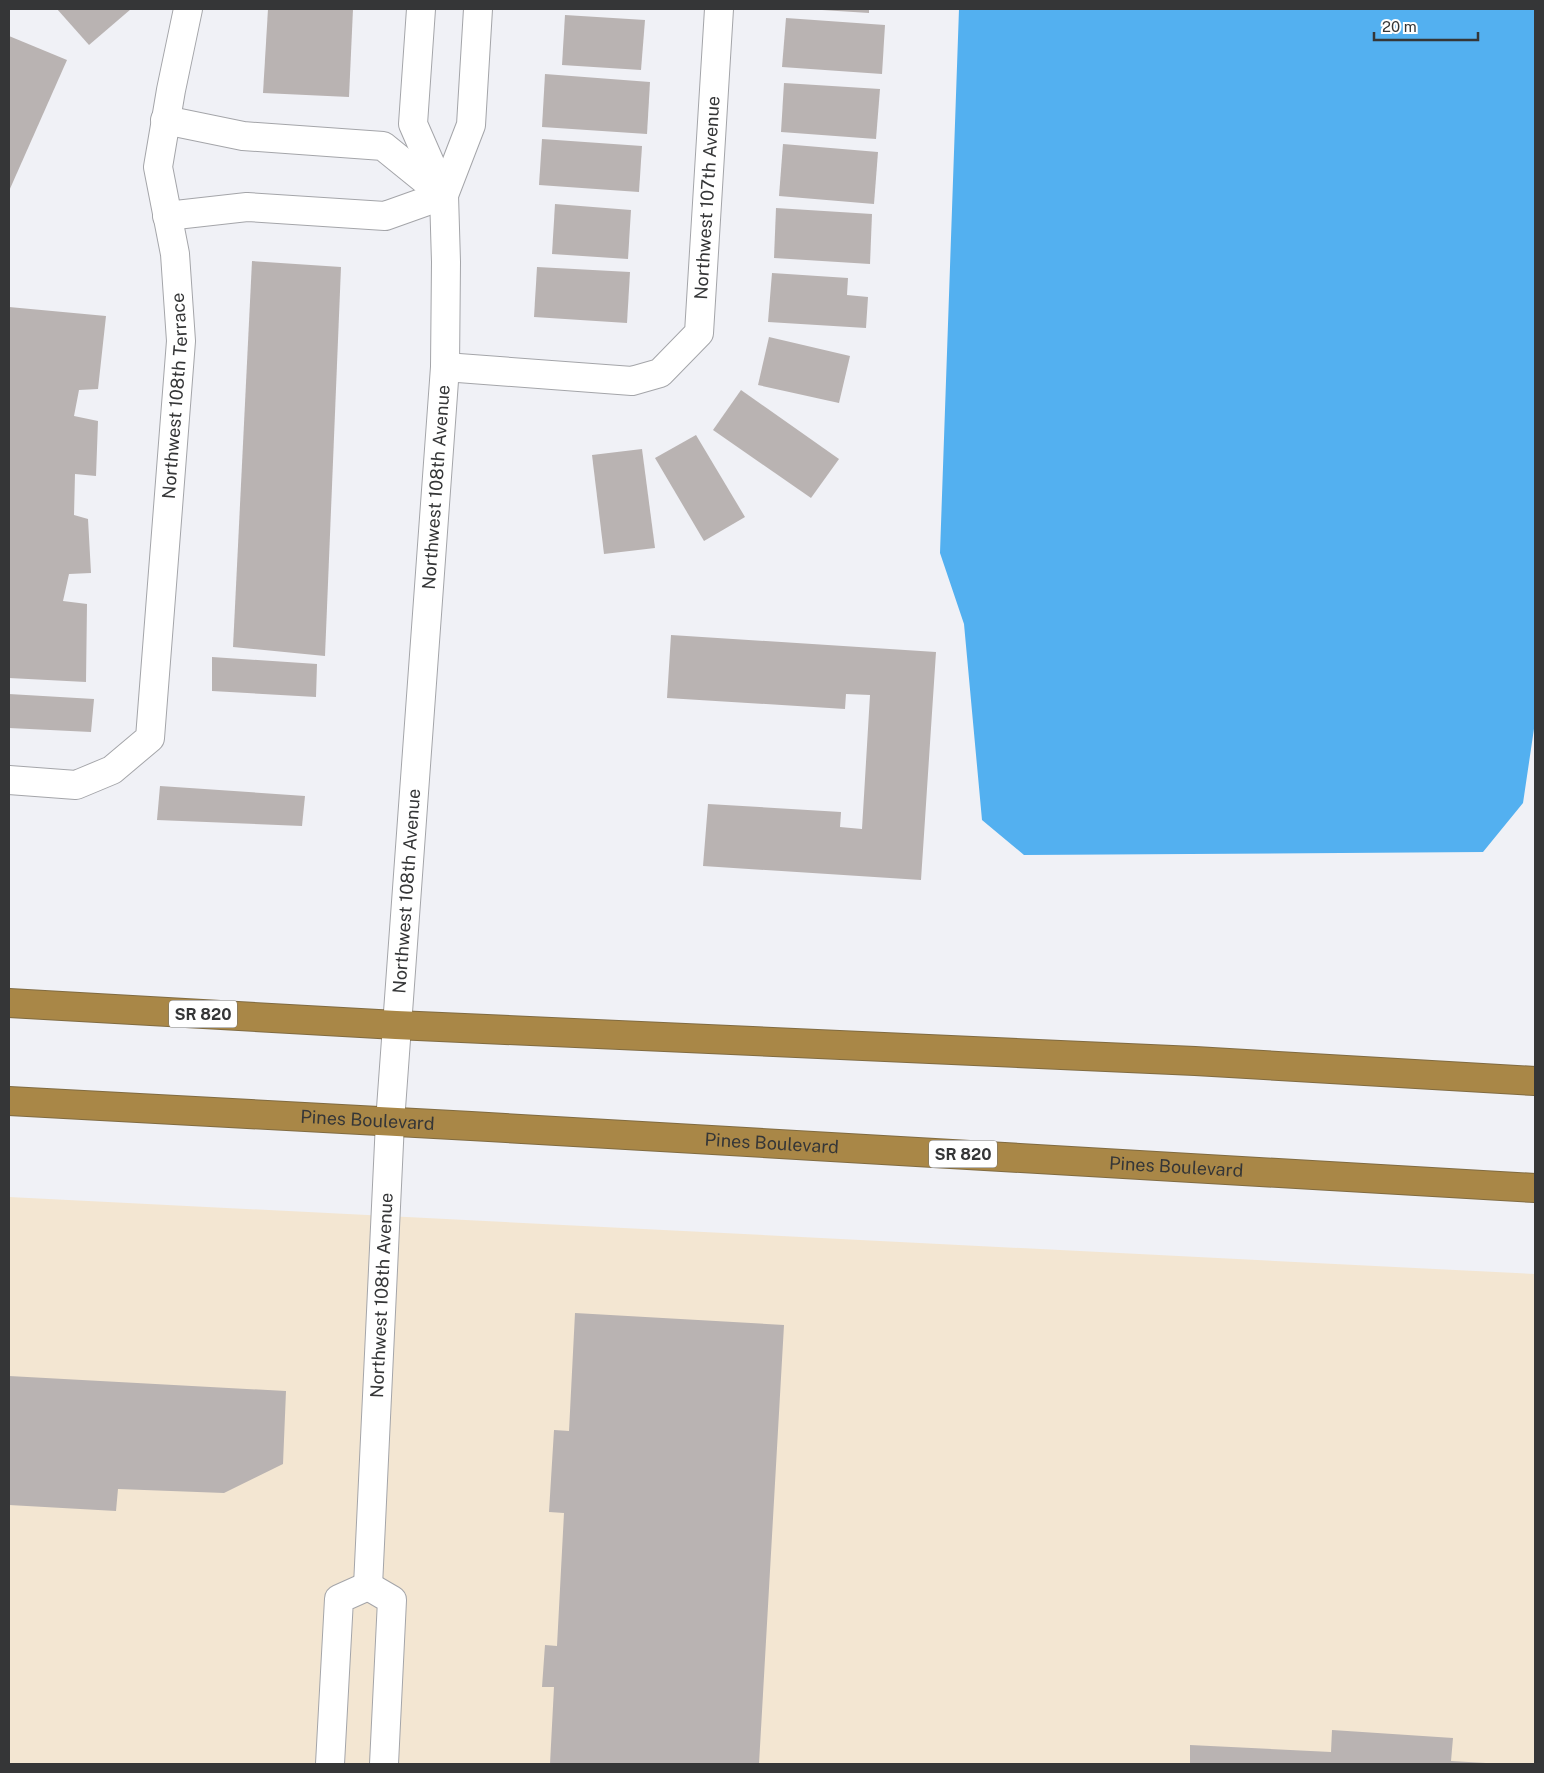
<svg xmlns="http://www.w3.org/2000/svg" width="1544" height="1773" font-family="'Public Sans',sans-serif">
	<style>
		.commercial { fill: #f3e6d2 }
		.water { fill: #53b0f0 }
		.building { fill: #b9b3b2 }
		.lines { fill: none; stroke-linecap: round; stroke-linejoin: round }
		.minor-casing { stroke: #a4a5a9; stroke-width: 30 }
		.highway-casing { stroke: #806b41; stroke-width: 30 }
		.minor { stroke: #fff; stroke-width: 28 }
		.highway { stroke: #a98747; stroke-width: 28 }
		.labels { text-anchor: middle; stroke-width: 5; stroke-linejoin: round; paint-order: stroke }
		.shield { fill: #fff; stroke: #727273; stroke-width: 1 }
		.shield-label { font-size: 16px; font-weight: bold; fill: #353637 }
		.street-label { font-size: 18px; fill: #353637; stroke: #fff }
	</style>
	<rect width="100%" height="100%" fill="#f0f1f6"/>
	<path class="commercial" d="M9,1197L1535,1274V1764H9Z"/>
	<path class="water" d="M959,9H1535V722L1523,803L1483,852L1024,855L982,820L964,624L940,553Z"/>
	<g class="building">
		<path d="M57,9H131L89,45Z"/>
		<path d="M268,9H353L349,97L263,93Z"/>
		<path d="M822,9H869V13L822,10Z"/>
		<path d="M565,15L645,20L641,70L562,65Z"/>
		<path d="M786,18L885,25L882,74L782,67Z"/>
		<path d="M9,36L67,60L9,191Z"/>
		<path d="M545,74L650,82L647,134L542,127Z"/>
		<path d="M784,83L880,89L876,139L781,132Z"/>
		<path d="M542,139L642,146L639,192L539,185Z"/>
		<path d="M783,144L878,152L874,204L779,196Z"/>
		<path d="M555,204L631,210L628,259L552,254Z"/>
		<path d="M776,208L872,214L870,264L774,258Z"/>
		<path d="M252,261L341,267L325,656L233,647Z"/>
		<path d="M537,267L630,272L627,323L534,317Z"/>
		<path d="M772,273L848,278L847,295L868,297L866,328L768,322Z"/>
		<path d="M9,307L106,316L98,389L79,390L74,416L98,421L96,476L75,474L74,515L88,519L91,573L69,574L63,601L87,604L86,682L9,678Z"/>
		<path d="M769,337L850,356L839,403L758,385Z"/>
		<path d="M741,390L839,459L811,498L713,430Z"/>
		<path d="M696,435L745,517L704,541L655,458Z"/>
		<path d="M642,449L655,548L604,554L592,455Z"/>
		<path d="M671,635L936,652L921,880L703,866L708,804L841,812L840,827L862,829L870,695L846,694L845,709L667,698Z"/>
		<path d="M212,657L317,664L316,697L212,691Z"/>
		<path d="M9,694L94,699L91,732L9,728Z"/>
		<path d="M160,786L305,796L302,826L157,820Z"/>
		<path d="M575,1313L784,1325L759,1764H550L554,1687H542L545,1645L557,1646L564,1513L549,1512L554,1430L569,1431Z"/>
		<path d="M9,1376L286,1391L283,1464L224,1493L118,1489L116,1511L9,1505Z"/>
		<path d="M1332,1730L1453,1738L1451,1761L1486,1763V1764H1190V1745L1331,1752Z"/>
	</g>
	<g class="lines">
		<defs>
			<g id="minor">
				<path d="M165,120L243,136L383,146L441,193"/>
				<path d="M444,195L471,125L478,9"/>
				<path d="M167,216L247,207L385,216L444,195"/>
				<path id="s1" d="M445,367L632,381L660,373L699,333L719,9"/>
				<path id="s2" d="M9,780L76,785L112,770L150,738L181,341L175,254L158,167L171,90L188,9"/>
				<path id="s3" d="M368,1586L390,1122L445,367L446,262L444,195L413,124L421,9"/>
				<path d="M368,1586L392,1600L384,1764"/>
				<path d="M330,1764L339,1599L368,1586"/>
			</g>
			<g id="highway">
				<path d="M9,1003L396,1025L1195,1061L1535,1081"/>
				<path id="s4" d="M9,1101L471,1126L1535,1188"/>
			</g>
		</defs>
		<use href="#minor" class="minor-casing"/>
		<use href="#highway" class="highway-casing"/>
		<use href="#minor" class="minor"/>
		<use href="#highway" class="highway"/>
	</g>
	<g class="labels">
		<g class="shield">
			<rect x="169" y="1000.5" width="68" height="27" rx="4"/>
			<rect x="929" y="1140.5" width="68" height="27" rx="4"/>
		</g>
		<g class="shield-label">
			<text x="203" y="1020">SR 820</text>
			<text x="963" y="1160">SR 820</text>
		</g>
		<g class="street-label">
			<text dy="6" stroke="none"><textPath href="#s1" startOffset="408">Northwest 107th Avenue</textPath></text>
			<text dy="6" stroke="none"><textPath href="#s2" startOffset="499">Northwest 108th Terrace</textPath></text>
			<text dy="6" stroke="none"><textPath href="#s3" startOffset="1101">Northwest 108th Avenue</textPath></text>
			<text dy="6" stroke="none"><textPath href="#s3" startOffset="696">Northwest 108th Avenue</textPath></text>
			<text dy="6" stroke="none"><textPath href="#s4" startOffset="359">Pines Boulevard</textPath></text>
			<text dy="6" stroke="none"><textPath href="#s4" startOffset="764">Pines Boulevard</textPath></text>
			<text dy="6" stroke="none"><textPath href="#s4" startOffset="1169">Pines Boulevard</textPath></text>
			<text dy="6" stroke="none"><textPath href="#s3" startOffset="291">Northwest 108th Avenue</textPath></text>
		</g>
	</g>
	<rect width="1544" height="1773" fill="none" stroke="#353637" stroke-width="20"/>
	<path d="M1374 32v8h104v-8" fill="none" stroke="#353637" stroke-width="2.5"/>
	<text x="1382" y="32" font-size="15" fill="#353637" stroke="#ffffff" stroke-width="4" paint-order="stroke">20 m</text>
</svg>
